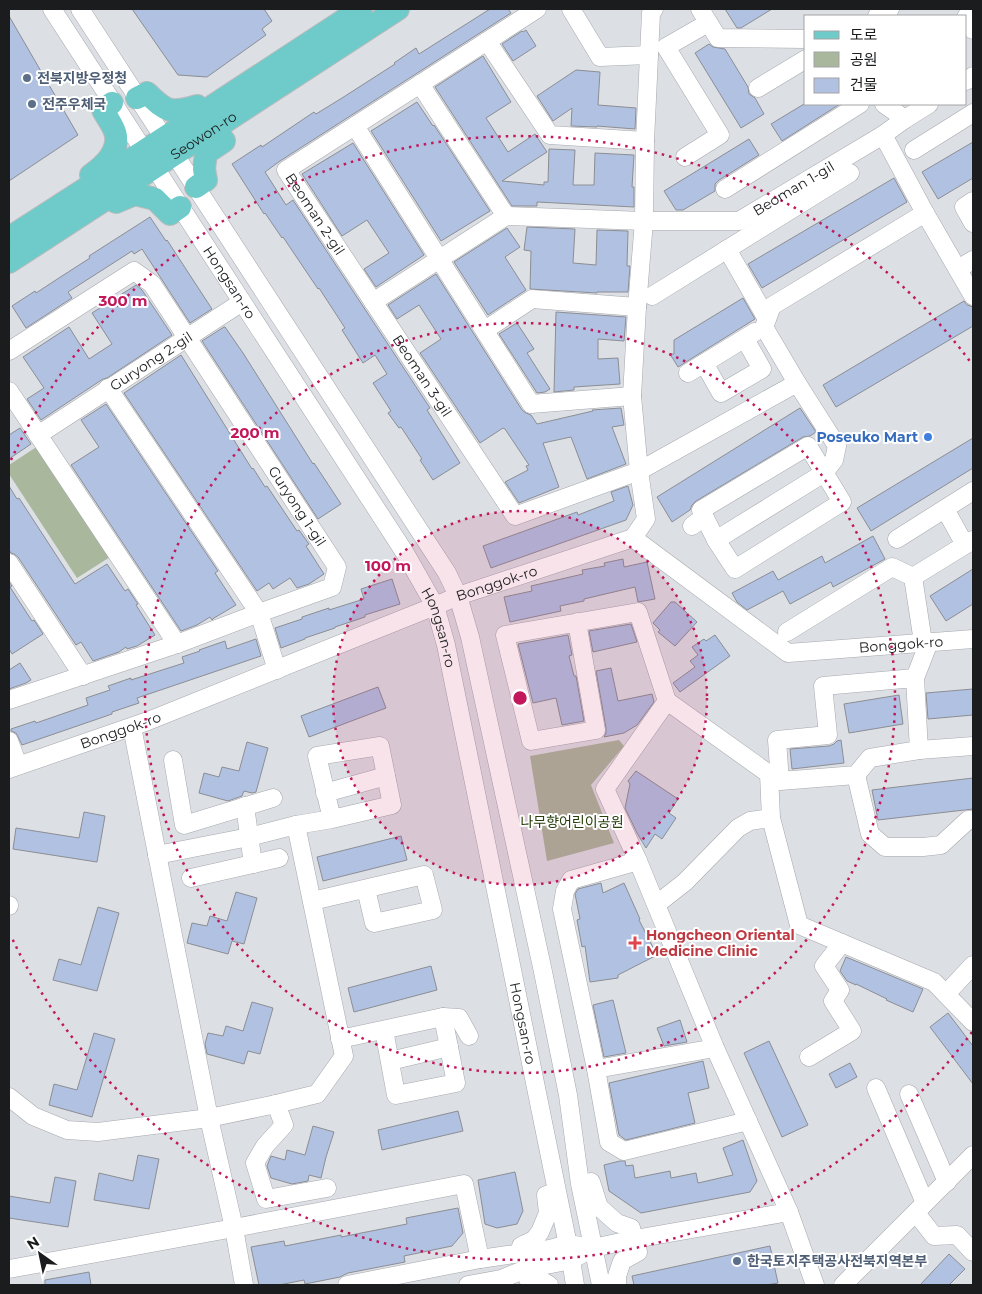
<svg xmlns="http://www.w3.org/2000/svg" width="982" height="1294" font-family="Montserrat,'Noto Sans KR',sans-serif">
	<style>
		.green { fill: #a9b79d }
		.building { fill: #b0c1e2; stroke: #8c8e93 }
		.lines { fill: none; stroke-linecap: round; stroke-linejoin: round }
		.minor-casing { stroke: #a6a8ad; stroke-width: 19 }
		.major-casing { stroke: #bbbbbc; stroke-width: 24 }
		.minor { stroke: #fff; stroke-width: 18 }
		.major { stroke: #6fcbca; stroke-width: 22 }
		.ring { fill: none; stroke: #c2185b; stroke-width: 2.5; stroke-dasharray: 2.5 5 }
		.service-dot { fill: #5c6f8a; stroke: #fff; stroke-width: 2 }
		.shop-dot { fill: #3f7fe0; stroke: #fff; stroke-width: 2 }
		.health-dot { fill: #e0444e; stroke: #fff; stroke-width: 2 }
		.labels { text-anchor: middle; stroke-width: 4; stroke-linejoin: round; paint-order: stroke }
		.service-label { font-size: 14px; font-weight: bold; fill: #4e5e75; stroke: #fff; text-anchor: start }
		.street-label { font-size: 14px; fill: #1b1c1e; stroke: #fff }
		.shop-label { font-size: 14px; font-weight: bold; fill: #366cbe; stroke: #fff; text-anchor: end }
		.park-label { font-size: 14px; fill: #283f0c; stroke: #fff }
		.health-label { font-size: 14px; font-weight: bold; fill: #be3a42; stroke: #fff; text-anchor: start }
		.centre { fill: #c2185b; stroke: #fff; stroke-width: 2.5 }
		.ring-label { font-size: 15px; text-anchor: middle; font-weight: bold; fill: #c2185b; stroke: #fff; stroke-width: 4; stroke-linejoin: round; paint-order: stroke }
	</style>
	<rect width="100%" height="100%" fill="#dcdfe4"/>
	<g class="green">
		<path d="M38,446L110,557L77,578L9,474V465Z"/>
		<path d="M619,740L624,746L591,785L614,843L547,861L530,756Z"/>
	</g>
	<g class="building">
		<path d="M132,9H264L272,21L262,29L266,35L207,77L178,75Z"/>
		<path d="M490,9H508L511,13L280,161L265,172L286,205L293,200L430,408L427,410L460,463L433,480L420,460L422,459L401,427L399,428L388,413L391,411L373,383L387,374L375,355L363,363L342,330L345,328L319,288L318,289L283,237L282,238L265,213L264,214L232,164L261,145L262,147L314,112L316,114L342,98L395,64L394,63L416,48L419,54Z"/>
		<path d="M725,9H772L741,28H737Z"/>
		<path d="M9,16L78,135L9,181Z"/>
		<path d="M526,30L536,46L513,61L502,44L522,31L523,32Z"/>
		<path d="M709,44L713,47L725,49L748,87L749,94L755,98L764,114L741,128L695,53Z"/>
		<path d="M483,56L511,102L486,118L508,152L535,134L547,152L502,181L544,185V182H548L549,149L575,150L573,185H594L595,153L634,155L632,187H634V207L537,202V206H512L435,87Z"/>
		<path d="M576,70L600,72L598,105L636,108L635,129L597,126V127L571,126L572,108L553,121L537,96Z"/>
		<path d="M417,102L433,126L434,125L490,211L441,241L371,131Z"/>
		<path d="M804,104H840L782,141L771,124Z"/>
		<path d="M749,139L759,155L719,180L715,184V191L683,210H676L664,191Z"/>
		<path d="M973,142V178L938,199L922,172Z"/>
		<path d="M353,143L424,255L376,287L364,269L389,253L367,220L342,236L302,174Z"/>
		<path d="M894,178L907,202L762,288L748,264Z"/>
		<path d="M150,217L166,241L167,240L212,309L190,323L142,249L134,254L132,251L68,292L72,298L26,328L12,306L35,291L36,293L62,276L90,258L89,256Z"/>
		<path d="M527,227L575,229L573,263L596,265L597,230L628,231L627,266H630L628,292H597V293L530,289L531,251L524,250Z"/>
		<path d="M507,228L520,247L505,257L526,290L488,315L454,262Z"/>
		<path d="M436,274L522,410L526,413L531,415L537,424L593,411L592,410L621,408L624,425L612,427L626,464L587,479L571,437L543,443L559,487L519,503L505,482L528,470L526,466L529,465L505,429L503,428L480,443L420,353L441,339L419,305L397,319L388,305Z"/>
		<path d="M136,285L142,290L172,335L107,378L103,379L41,420L27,399L44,388L23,357L69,327L89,359L112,344L92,313Z"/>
		<path d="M743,298L755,319L678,367L670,354H674V340Z"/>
		<path d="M964,301L967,305L973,307V326L836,407L823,385Z"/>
		<path d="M556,312L626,317L624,341L598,339V359L618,358L620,384L574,387V390L554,392Z"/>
		<path d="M517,323L534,349L527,353L550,389L545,392L537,393L499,334Z"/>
		<path d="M224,327H225L243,353L313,464L314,463L341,504L318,519L202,341Z"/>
		<path d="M181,355L252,469L253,468L265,487L267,486L297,531L299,530L309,544L306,546L324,574L309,584L297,588L290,578L273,589L269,583L257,591L124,393Z"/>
		<path d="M106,404L218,571L215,573L236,605L214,618L212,620L210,617L197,625L181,631L71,465L99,447L81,420Z"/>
		<path d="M800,408L816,432L810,436L803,437L696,501L692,505L690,510L672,522L657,497Z"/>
		<path d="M20,428L31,444L9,459V435Z"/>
		<path d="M973,438V468L871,531L857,508Z"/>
		<path d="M9,486L17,499L19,498L75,584L107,564L125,591L128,589L138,604L136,605L155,635L137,646L127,649L126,647L119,652L93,661L81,642L76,645L18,557L14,554L11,553L9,550Z"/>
		<path d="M628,486L633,505L626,520L491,568L483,546L577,512L578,515L614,501L611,492Z"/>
		<path d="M873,536L885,559L833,587L831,582L790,604L783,591L747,610L737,602L732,593L773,571L778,580L822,556L825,563Z"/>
		<path d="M623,559L624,567L647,562L655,599L638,602L635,587L584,599V601L560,606L561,611L510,622L504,597L532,591L531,586L583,574L582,570L605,566L604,563Z"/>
		<path d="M973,569V604L946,621L930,596Z"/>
		<path d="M392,579L400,604L365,615V617L335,627V628L305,638V639L281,648L275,628L302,619V617L329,608V610L364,599L361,589Z"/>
		<path d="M9,582L12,586L10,587L32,621L34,620L43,634L12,654L9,649Z"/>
		<path d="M671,602H675L697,622L675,646L658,632L660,630L653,623Z"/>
		<path d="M631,624L637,642L593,652L589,631Z"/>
		<path d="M568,635L572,655L569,656L574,676H576L584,721L562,725L556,698L533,703L518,644Z"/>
		<path d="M715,635L730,656L680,692L673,683L695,667L690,661L698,655L692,647L704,639L706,641Z"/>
		<path d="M256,639L261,656L137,698L139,703L112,712V714L22,745L16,733L11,731V729L35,721L36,723L88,705L86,698L110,690L108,686L131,678V680L184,663L182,657L200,651L199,650L225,641L227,649Z"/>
		<path d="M20,663L31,680L26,683L9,689V670Z"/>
		<path d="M611,668L618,701L652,694L654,702L637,725L624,733L604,737L606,733V728L596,671Z"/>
		<path d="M378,687L386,708L309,737L301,716Z"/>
		<path d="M973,689V715L928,719L926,693Z"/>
		<path d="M899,695L903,724L849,733L844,704Z"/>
		<path d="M841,740L844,763L792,769L790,749L829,746L834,744L837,741Z"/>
		<path d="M247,742L268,748L256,792L252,793L244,791L242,796L228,801L199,793L204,773L219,777L222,767L239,771Z"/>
		<path d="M636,771L678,799L669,813L676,818L662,839L655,834L646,848L637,833L625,808L630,784L628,781Z"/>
		<path d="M973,778V809L878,820L872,790Z"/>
		<path d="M84,812L105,816L97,862L13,849L16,828L79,838Z"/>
		<path d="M401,836L407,860L323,881L317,857Z"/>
		<path d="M601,883L603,893L624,883L640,919L639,920L657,955L618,975V978L590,982L585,946L582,947L577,920L580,919L575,894L578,889Z"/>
		<path d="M236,892L257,898L244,944L232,941L228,954L187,943L192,923L207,926L210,916L227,921Z"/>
		<path d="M98,907L119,913L97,991L53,980L59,959L81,965Z"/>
		<path d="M846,957L923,989L913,1012L886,1000L887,999L856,984V985L847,981L840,971Z"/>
		<path d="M431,966L437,990L354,1012L348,988Z"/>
		<path d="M613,1000L626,1053L604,1057L593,1005Z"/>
		<path d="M252,1002L273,1008L260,1054L248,1051L244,1064L207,1054L205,1044L208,1033L223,1036L226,1026L243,1031Z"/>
		<path d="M948,1013L973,1046V1084L930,1027Z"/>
		<path d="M680,1020L687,1042L664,1046L657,1028Z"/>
		<path d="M94,1033L115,1039L92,1117L49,1105L54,1084L77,1090Z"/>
		<path d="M769,1041L808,1125L782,1137L744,1053Z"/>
		<path d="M703,1061L709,1088L688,1093L695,1123L626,1140L619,1135L609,1083Z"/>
		<path d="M850,1063L857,1077L836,1088L829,1074Z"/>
		<path d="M458,1111L463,1131L382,1150L378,1130Z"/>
		<path d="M313,1126L334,1132L326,1157L321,1178L309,1175L308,1181L292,1184L271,1178L267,1166L271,1156L285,1160L287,1150L305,1155Z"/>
		<path d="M743,1140L757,1181L750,1192L641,1213L609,1191L604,1165L620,1161H625L626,1166L633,1165L635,1178L670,1171L671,1178L696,1173L698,1183L733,1175L723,1148Z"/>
		<path d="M138,1155L159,1159L149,1209L94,1200L99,1173L133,1181Z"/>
		<path d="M515,1172L523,1211L517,1224L497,1228L485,1224L478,1180Z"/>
		<path d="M55,1177L76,1181L68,1227L9,1218V1196L50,1203Z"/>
		<path d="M458,1208L463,1233L452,1246L404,1256L405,1262L348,1273L340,1277L305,1284L304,1280L279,1285H259L251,1247L284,1241L285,1246L341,1235V1237L407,1224L406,1218Z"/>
		<path d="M770,1246L778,1283L766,1285H634L632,1276Z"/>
		<path d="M949,1254L965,1269L949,1285H920Z"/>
		<path d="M89,1272L91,1285H45V1280Z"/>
	</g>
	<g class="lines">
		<defs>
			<g id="minor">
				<path id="s1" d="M52,9L405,553L435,606L446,645L571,1260L575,1285"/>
				<path d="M80,9L447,573L458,596L470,637L542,967L568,1095L580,1184L601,1285"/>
				<path id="s2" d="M537,9L286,170L515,516L639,471L797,383L764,327L772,306L925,213"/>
				<path d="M571,9L600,57L649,55"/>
				<path d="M700,9L718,38L806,39"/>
				<path d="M877,16L890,9"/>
				<path d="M966,17L973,30"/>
				<path d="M487,41L550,135L645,141"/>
				<path d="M966,81L973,76"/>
				<path d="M420,84L506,216"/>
				<path d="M758,88L806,59"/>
				<path d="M884,104L905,119"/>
				<path d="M355,126L531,404L632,396"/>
				<path d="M883,135L925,213L973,296"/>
				<path d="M914,150L973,113"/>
				<path d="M685,157L720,135L666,47L708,23"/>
				<path d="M725,189L860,104"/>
				<path d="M973,201L964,207L973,223"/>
				<path d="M727,249L767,319"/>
				<path d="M958,269L973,260"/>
				<path d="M652,296L850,173"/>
				<path id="s3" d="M373,302L506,216L644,221H739L883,135L905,119L929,104"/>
				<path d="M485,330L532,299L637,307"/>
				<path id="s4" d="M9,351L134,271L152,284L337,567L332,587L259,613L177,644L9,700"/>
				<path d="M704,363L721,393L762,369L745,339"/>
				<path d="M688,373L755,332"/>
				<path d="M108,388L259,613L277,670"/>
				<path d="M9,391L177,644"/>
				<path id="s5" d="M38,435L242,302"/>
				<path d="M808,446L842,502L735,569L716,540L701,510Z"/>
				<path d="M945,509L965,545"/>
				<path d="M692,526L704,517"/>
				<path d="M633,538L646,519L639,471L632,396L637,307L644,221L645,141L651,13L654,9"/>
				<path d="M897,539L973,491"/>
				<path d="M716,540L824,473L834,460L837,446L797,383"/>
				<path d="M9,563L83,676"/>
				<path d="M577,622L596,730L531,741L505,635L638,612L667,701L769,774L771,818L799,925L934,982L973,1022"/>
				<path d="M787,632L892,567L913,577"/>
				<path d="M923,642L913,577L973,540"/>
				<path d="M915,678L823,686L828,735L777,740L780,781L856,775L870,758L919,750L915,678L929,642"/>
				<path d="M132,727L209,1118L234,1228L244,1285"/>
				<path d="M9,741L18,765"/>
				<path d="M919,750L973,746"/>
				<path d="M173,760L184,825L273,798"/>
				<path id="s6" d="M9,769L148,721L435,606L458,596L633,538L788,653L973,639"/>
				<path d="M856,775L870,834L885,847H923L941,845L968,820H973"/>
				<path d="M325,793L386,776"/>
				<path d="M245,806L253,864"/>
				<path d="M296,825L332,819L392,805L380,746L317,756L332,819"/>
				<path d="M638,861L571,880L565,891L562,909L596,1069L609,1142L624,1151L748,1121"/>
				<path d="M191,878L279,858"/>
				<path d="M312,901L424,875L433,910L374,923L366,889"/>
				<path d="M657,904L685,882L738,828L750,821L771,818"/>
				<path d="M9,906V905"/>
				<path d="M946,994L973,965"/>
				<path d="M384,1030L396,1095L456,1083L443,1017"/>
				<path d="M340,1039L443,1017L459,1018L469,1036"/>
				<path d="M809,1057L852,1031L833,1001L840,990L824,966L842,943"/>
				<path d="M390,1061L449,1047"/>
				<path d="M596,1069L715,1048"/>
				<path d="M876,1088L925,1203"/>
				<path d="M909,1094L947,1182"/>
				<path d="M9,1097L33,1116L67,1130L98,1132L209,1118L276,1104L317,1094L344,1056L296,825L249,837L157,855"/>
				<path d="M276,1104L284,1125L265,1146L255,1163L266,1199L327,1188"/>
				<path d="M581,1184L591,1182L599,1207L617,1223L631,1228L638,1252L622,1261L617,1276V1285"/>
				<path d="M789,1212L815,1285"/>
				<path d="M916,1213L934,1236L957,1235L973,1252"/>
				<path d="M524,1252L521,1246L534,1240L540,1232L548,1213L546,1195L556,1192"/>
				<path d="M9,1269L234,1228L464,1184L480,1259"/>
				<path d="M526,1269L528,1279L544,1282L549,1285"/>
				<path d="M347,1285L480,1259L550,1249L568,1244L580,1246"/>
				<path d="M468,1285L501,1279L526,1269L571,1260L593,1248L635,1239L789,1212L715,1048L638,861L605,789L667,701"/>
				<path d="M843,1285L973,1155"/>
			</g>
			<g id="major">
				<path d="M137,98L147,93C166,112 171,114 197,106L202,112"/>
				<path d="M91,175C104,166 118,152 116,136C115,127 107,118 103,110L112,103"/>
				<path d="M196,187L206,180L204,169L206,153L224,141L215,128"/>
				<path d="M113,198L116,202L135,194L155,199L170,214L180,207"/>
				<path d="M9,238L144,151L361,9"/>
				<path id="s7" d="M9,262L398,9"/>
			</g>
		</defs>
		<use href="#minor" class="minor-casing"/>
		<use href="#major" class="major-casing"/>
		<use href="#minor" class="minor"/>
		<use href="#major" class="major"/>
	</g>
	<circle cx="520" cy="698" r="187" fill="#c2185b" fill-opacity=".12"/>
	<g class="ring">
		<circle cx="520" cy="698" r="187"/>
		<circle cx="520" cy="698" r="375"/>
		<path d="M972 1032A562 562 0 0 1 11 936M11 460A562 562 0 0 1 972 364"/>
	</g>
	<g class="service-dot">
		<circle cx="27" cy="78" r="5"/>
		<circle cx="32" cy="104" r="5"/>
		<circle cx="737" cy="1261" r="5"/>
	</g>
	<circle class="shop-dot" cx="928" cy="437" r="5"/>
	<path class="health-dot" d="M632.5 935.5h5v5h5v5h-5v5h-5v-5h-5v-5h5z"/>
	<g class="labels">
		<g class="service-label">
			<text x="37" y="83">전북지방우정청</text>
			<text x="42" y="109">전주우체국</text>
			<text x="747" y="1266">한국토지주택공사전북지역본부</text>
		</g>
		<g class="street-label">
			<text dy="5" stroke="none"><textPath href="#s7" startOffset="232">Seowon-ro</textPath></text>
			<text dy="5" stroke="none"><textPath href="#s3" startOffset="455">Beoman 1-gil</textPath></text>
			<text dy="5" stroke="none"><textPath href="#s2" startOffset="351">Beoman 2-gil</textPath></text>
			<text dy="5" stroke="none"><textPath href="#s1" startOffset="326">Hongsan-ro</textPath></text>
			<text dy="5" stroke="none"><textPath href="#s5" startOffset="135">Guryong 2-gil</textPath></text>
			<text dy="5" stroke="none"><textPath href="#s2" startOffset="545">Beoman 3-gil</textPath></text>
			<text dy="5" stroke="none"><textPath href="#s4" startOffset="436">Guryong 1-gil</textPath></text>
			<text dy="5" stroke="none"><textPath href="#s6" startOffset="522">Bonggok-ro</textPath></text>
			<text dy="5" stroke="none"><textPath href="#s1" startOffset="731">Hongsan-ro</textPath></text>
			<text dy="5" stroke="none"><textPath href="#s6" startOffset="972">Bonggok-ro</textPath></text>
			<text dy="5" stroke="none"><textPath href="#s6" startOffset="118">Bonggok-ro</textPath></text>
			<text dy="5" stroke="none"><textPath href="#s1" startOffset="1136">Hongsan-ro</textPath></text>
		</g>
		<g class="shop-label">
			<text x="918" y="442">Poseuko Mart</text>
		</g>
		<g class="park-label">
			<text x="572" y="827">나무향어린이공원</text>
		</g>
		<g class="health-label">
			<text x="646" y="940">Hongcheon Oriental<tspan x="646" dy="16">Medicine Clinic</tspan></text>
		</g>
	</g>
	<circle cx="520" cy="698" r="8" class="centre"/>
	<g class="ring-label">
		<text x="123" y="306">300 m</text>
		<text x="255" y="438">200 m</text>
		<text x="388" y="571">100 m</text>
	</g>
	<rect width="982" height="1294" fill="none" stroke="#1b1c1e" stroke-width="20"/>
	<rect x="804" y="15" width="162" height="90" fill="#ffffff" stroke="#a4a4a5"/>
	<rect x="814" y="31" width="25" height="8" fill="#6fcbca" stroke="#a4a4a5"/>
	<text x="850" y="40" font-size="15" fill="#1b1c1e">도로</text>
	<rect x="814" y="52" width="25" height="15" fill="#a9b79d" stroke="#a4a4a5"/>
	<text x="850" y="65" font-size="15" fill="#1b1c1e">공원</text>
	<rect x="814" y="78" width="25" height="15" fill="#b0c1e2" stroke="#a4a4a5"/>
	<text x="850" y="90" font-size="15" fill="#1b1c1e">건물</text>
	<g transform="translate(40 1254) rotate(327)" stroke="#ffffff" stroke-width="4" paint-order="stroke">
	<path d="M0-4L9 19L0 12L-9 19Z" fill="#1b1c1e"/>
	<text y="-8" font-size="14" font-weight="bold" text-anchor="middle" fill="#1b1c1e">N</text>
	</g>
</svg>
